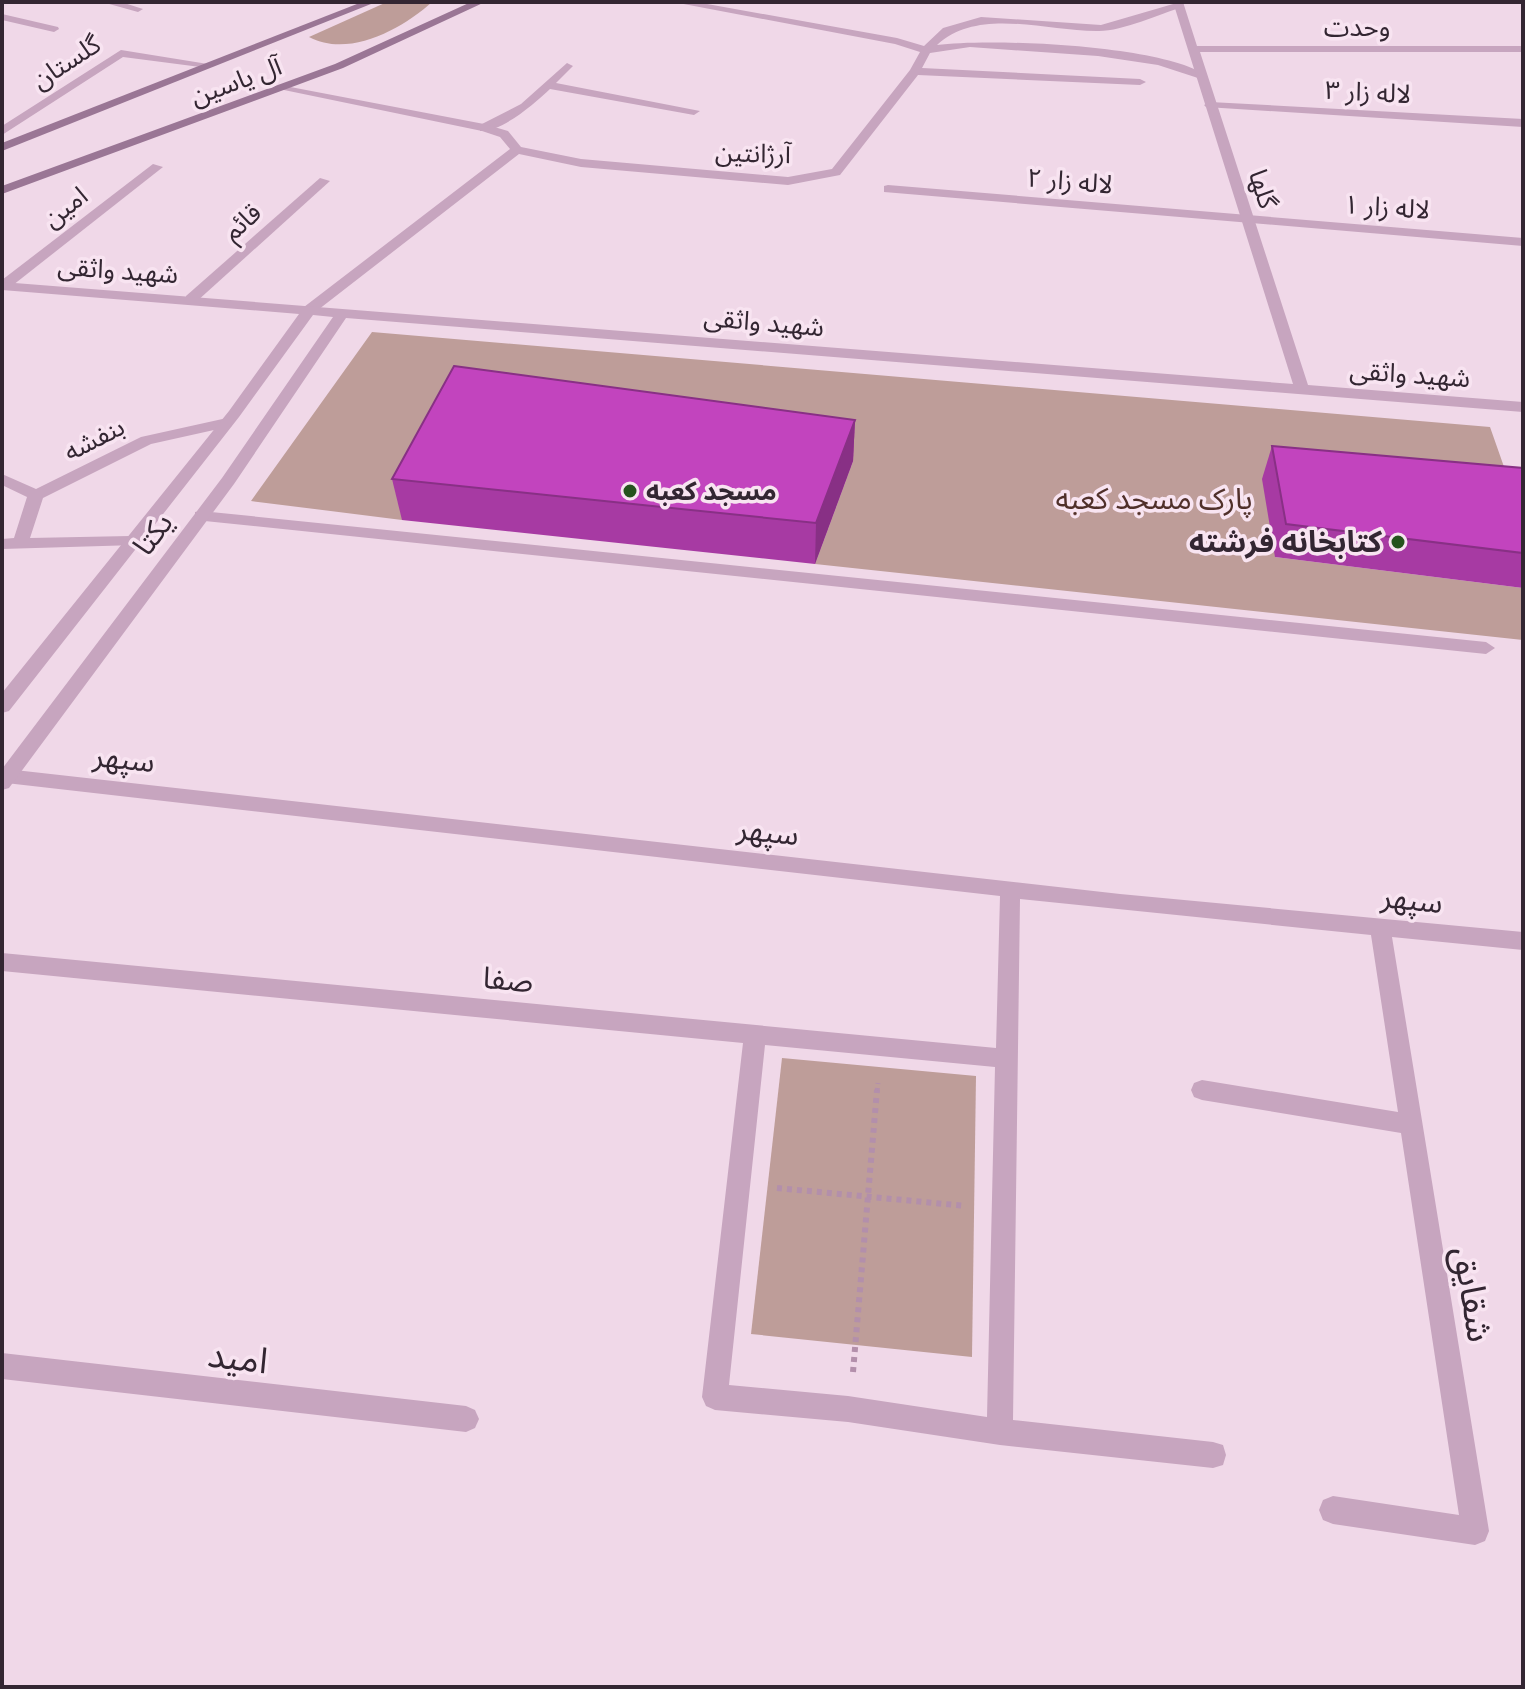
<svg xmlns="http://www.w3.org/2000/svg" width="1525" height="1689" font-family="Karla,'Noto Sans Arabic',sans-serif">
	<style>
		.green { fill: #be9d99 }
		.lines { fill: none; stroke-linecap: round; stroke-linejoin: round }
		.path-far1 { stroke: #b38fab; stroke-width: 5; stroke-dasharray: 4 4; stroke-linecap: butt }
		.path { stroke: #b38fab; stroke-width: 6; stroke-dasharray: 5 5; stroke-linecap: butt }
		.service { fill: #c7a5bf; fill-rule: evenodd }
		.minor { fill: #c7a5bf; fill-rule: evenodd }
		.tertiary { fill: #c7a5bf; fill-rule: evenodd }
		.secondary { fill: #9a7695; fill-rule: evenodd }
		.wall { fill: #a73aa3 }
		.shaded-wall { fill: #883085 }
		.building { fill: #c244be; stroke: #883085; stroke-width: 2 }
		.poi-dot { fill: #25531d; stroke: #f8e4f1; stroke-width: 3 }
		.labels { text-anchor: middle; stroke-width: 7; stroke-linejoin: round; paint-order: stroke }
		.far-street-label { font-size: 26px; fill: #332632; stroke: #f8e4f1 }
		.far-poi-label { font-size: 26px; font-weight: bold; fill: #332632; stroke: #f8e4f1; text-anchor: start }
		.park-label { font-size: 30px; fill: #50302a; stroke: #f8e4f1 }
		.street-label { font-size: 30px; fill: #332632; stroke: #f8e4f1 }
		.poi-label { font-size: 30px; font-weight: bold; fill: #332632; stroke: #f8e4f1; text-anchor: end }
		.near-street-label { font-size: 36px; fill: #332632; stroke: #f8e4f1 }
	</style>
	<rect width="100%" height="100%" fill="#f0d8e8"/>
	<g class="green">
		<path d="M387,2H432C401,30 348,58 309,37Z"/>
		<path d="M372,332L1490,427L1516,501L1275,557L1523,588V640L815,564L853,461L462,407L402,520L251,501Z"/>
		<path d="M782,1058L976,1076L972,1357L751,1334Z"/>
	</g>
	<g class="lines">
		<path class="path-far1" d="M877,1092L878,1083"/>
		<g class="path">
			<path d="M777,1188L966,1206"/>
			<path d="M853,1372L877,1090"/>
		</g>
		<path class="service" d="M567,63L573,66L556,83L700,111L694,115L550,89C534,104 502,132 480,131V125L521,104Z"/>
		<g class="minor">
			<path d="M102,2H121L143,9L138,12Z"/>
			<path d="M673,2H696L897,38L924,46L943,28L981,17L1101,25L1180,2L1184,5L1183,7C1159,14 1123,31 1099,31C1047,32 979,6 937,45C992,38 1163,45 1207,76L1201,79L1158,65L1098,56L970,47L930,53L922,68L1140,79L1146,82L1140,85L918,75L840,175L788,185L581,167L519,154L314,313H304V307L510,149L500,137L482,131L284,90L278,87L280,85L484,124L508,131L521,147L581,159L788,177L832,169L910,70L920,52L895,44Z"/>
			<path d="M2,14L58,27L59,29L54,32L2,20Z"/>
			<path d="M121,50L214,65L208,68L123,57L2,135V126Z"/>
			<path d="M1210,102L1523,119V127L1206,107L1204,105Z"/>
			<path d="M153,164L163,167L8,289L2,290V280Z"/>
			<path d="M320,178L330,181L196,302H186V296Z"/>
			<path d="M888,185L1523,238V246L884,192V186Z"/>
			<path d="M227,418L232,420V426L151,444L43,498L30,538L130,536L136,537L138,541L136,545L2,549V539L14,538L27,497L2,485V474L36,489L141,437Z"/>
			<path d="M201,511L1486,642L1495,648L1486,654L195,520V512Z"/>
			<path d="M6,769L1120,894L1523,932V950L1392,937L1489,1531L1485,1541L1475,1545L1333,1524L1323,1520L1319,1510L1323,1500L1333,1496L1459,1515L1401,1133L1202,1100L1194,1097L1191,1090L1194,1083L1202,1080L1398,1112L1371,935L1020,899L1013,1420L1213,1442L1223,1445L1226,1455L1223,1465L1213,1468L1000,1445L848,1422L715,1410L706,1406L702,1397L743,1043L2,971V953L996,1048L1000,896L6,783L2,782V770ZM765,1045L995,1067L987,1417L848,1396L729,1385Z"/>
			<path d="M2,1353L466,1406L475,1410L479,1419L475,1428L466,1432L2,1379Z"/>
		</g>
		<path class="tertiary" d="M1173,2H1183L1197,46H1523V52H1200L1308,385L1523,402V412L346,318L234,484L9,788L2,790V769L222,478L333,317L313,315L239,417L9,711L2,713V693L229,411L299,314L2,290V282L1293,384Z"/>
		<g class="secondary">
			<path d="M362,2H376L2,151V143Z"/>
			<path d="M471,2H485L343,68L2,194V186L335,64Z"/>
		</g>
	</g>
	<g class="wall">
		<path d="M855,420L853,461L815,564L402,520L392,479Z"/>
		<path d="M1272,446L1523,468V588L1275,557L1262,479Z"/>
	</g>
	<path class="shaded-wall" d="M855,420L853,461L815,564L816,523Z"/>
	<g class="building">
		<path d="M454,366L855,420L816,523L392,479Z"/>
		<path d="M1272,446L1523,468V553L1286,524Z"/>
	</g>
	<g class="poi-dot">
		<circle cx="630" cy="491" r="8"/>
		<circle cx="1398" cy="542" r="8"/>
	</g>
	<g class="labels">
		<g class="far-street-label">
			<text x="1357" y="36">وحدت</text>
			<text transform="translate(66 62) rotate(-33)" y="9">گلستان</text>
			<text transform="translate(236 81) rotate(-20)" y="9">آل یاسین</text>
			<text transform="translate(1368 92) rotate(3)" y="9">لاله زار ۳</text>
			<text transform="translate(753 153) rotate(2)" y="9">آرژانتین</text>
			<text transform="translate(1070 181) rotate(5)" y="9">لاله زار ۲</text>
			<text transform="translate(1263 189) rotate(72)" y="9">گلها</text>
			<text transform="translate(65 207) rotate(-38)" y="9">امین</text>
			<text transform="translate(1387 207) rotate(4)" y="9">لاله زار ۱</text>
			<text transform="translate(242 222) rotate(-42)" y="9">قائم</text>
			<text transform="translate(118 270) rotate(4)" y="9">شهید واثقی</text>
			<text transform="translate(764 322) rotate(5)" y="9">شهید واثقی</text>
			<text transform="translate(1410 374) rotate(4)" y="9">شهید واثقی</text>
			<text transform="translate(94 439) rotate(-27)" y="9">بنفشه</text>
		</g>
		<g class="far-poi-label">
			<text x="646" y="500">مسجد کعبه</text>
		</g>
		<g class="park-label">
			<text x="1154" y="509">پارک مسجد کعبه</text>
		</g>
		<g class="street-label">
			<text transform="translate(153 534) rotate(-53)" y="10">یکتا</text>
			<text transform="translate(124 759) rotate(6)" y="10">سپهر</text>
			<text transform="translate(768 832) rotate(6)" y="10">سپهر</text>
			<text transform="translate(1412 900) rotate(6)" y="10">سپهر</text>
			<text transform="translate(508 980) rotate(5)" y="10">صفا</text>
		</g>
		<g class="poi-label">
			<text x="1382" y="552">کتابخانه فرشته</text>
		</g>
		<g class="near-street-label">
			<text transform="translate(1474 1294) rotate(81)" y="13">شقایق</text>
			<text transform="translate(238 1357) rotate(7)" y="13">امید</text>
		</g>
	</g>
	<rect width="1525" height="1689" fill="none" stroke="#332632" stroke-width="8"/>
</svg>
